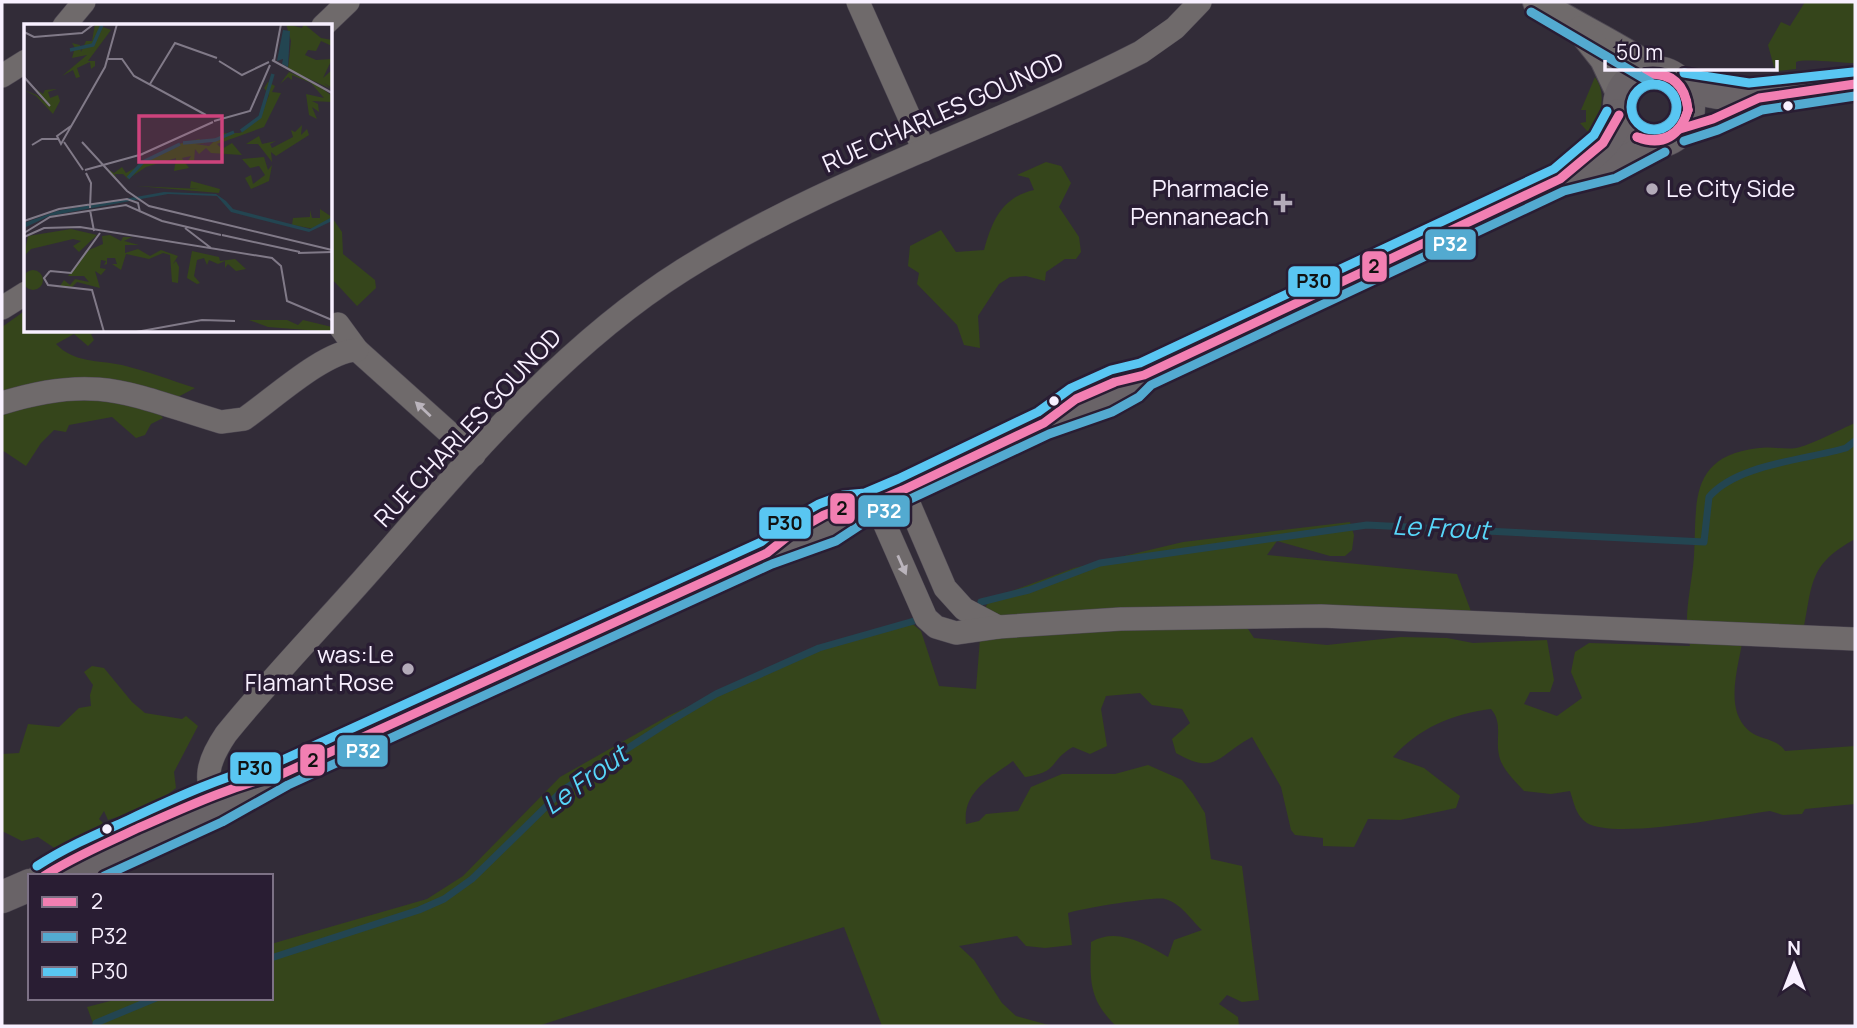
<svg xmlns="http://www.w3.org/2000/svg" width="1857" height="1028" font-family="Manrope,sans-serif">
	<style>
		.green { fill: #35451b }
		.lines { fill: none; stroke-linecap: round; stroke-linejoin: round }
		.stream { stroke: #234551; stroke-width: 7 }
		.minor-casing { stroke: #4e4853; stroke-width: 24 }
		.tertiary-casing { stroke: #4e4853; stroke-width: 30 }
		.secondary-casing { stroke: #4e4853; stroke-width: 33 }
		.minor { stroke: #6f6a6b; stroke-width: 23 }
		.tertiary { stroke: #6f6a6b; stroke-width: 28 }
		.secondary { stroke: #696367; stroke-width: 32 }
		.bus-1-casing { stroke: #291d33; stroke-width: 14 }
		.bus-2-casing { stroke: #291d33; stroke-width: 14 }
		.bus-3-casing { stroke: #291d33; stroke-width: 14 }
		.bus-1 { stroke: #f27fb2; stroke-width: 9 }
		.bus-2 { stroke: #53aad0; stroke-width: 9 }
		.bus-3 { stroke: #59c6f2; stroke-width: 9 }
		.oneway { fill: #bab4bc }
		.bus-dot { fill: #f8f0ff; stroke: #291d33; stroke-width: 2.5 }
		.poi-dot { fill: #b3abb9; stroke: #291d33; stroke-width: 2.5 }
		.labels { text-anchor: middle; stroke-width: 7; stroke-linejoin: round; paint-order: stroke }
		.street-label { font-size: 24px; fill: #f8f0ff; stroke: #291d33 }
		.poi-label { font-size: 24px; fill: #f8f0ff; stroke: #291d33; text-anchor: end }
		.water-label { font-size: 26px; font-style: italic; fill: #58d7fa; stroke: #291d33 }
		.inset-river { fill: none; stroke: #234551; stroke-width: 3.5 }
		.inset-road { fill: none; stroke: #817a88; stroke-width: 2 }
		.view { fill: #cd437c; fill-opacity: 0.15; stroke: #cd437c; stroke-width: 3.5 }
		.inset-edge { fill: none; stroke: #f8f0ff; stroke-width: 3.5 }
		.line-badge { stroke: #291d33; stroke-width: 2.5 }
		.badge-label { font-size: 19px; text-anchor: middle; font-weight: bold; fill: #fff }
		.pale-badge-label { font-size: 19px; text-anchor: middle; font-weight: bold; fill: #111 }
	</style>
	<rect width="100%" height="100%" fill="#322c38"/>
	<g class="green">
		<path d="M1805,2H1855V63C1842,63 1804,58 1796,62V69L1779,71L1774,67L1768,45L1781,22L1790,26Z"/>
		<path d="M1595,77C1607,94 1602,116 1588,132L1580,123L1586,122V110H1581Z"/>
		<path d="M1046,162L1061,166L1071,183L1059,207L1079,237L1081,252L1076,259H1065L1046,272L1045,281L1026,276L1010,277L999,284L978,316L980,348L964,345L957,325L917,284L919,273L908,266L910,246L941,230L956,252L984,250C992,221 1002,197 1034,190L1029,178L1017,175Z"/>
		<path d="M331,216L342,232L343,254L375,280L376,288L357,306L331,278Z"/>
		<path d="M26,310V331H99L91,334L94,340L88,346L74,334L56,344C74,363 98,360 122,365C146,371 171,380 195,388L174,399L160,414L163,418L151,424L145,435L136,438L112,417L69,425L66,432L54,430L41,443L26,466L2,450V327Z"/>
		<path d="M1855,423V539C1808,565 1813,583 1803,632L1744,630C1741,661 1722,706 1748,730C1759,740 1777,738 1785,751L1855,746V804L1805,809L1802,814L1783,815L1770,811C1734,816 1615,840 1587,823C1576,816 1574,803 1570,791L1551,794L1524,791C1516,782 1504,771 1500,759C1494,741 1504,724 1491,709C1452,714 1419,728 1393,757L1424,768L1460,796L1456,808L1400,820L1368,819L1354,847L1323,846V838L1295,835L1291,830L1281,787L1252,737C1217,756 1216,776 1176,753L1172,739L1190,723L1182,709L1152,705L1140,693L1106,696L1101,709L1107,746L1090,754L1073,747C1048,761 1060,772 1025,777L1013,761C990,778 962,792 966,824L979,821L986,814L1018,811L1031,787L1062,774H1115L1148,765L1182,780L1193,794L1205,813L1211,859L1242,866L1259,1000L1242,1002L1227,995L1219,1004L1238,1017L1239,1026H1116C1088,999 1090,980 1091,942C1117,927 1144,943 1168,957L1174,940L1202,930C1190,919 1182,904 1165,899C1157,896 1079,909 1068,913L1072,945L1045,948L1026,946L1017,936L959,946L974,960L1002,1003L1016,1016L1052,1026H882L844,927L538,1026H94L87,1007L122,998H271V944L427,899L463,876L560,777L668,716L805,652L909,621L921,631L939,686L976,689L982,614L990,599L1074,568L1183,542L1350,522L1354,535L1352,550L1345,556H1330L1277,541L1267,555L1457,574L1472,614H1238L1254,638L1327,645L1401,637L1447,638L1473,643L1547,640L1554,680L1550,692H1530L1524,704L1557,716L1582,698L1571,672L1575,652L1589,643L1690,646C1682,616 1692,587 1694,556C1697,503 1688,456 1759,448C1771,446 1784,450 1796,448C1809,446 1841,429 1855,423Z"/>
		<path d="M92,666L104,668L132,702L145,713L182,719L186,716L198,726L174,772L176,788L150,808L126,819L124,815L108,820L104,811L99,819L104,824L101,834L59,851L38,837L22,841L2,831V754L19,753L28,724L59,727L79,708L91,706L90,695L93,685L84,672Z"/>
	</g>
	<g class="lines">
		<g class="stream">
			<path d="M981,602L1029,590L1100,563L1367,525L1704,542L1709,497C1737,464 1805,460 1846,448L1855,441"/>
			<path d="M271,958L419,910L444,899L472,879L563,790L667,723L716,694L819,648L914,621"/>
			<path d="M96,1026V1023L156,998"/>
		</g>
		<defs>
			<g id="minor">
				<path d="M858,2L924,150"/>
				<path d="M64,26L84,2"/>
				<path d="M323,26L348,2"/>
				<path d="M2,76L26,61"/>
				<path d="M2,308L26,293"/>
				<path d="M338,324L357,350L474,455"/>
				<path d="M2,403C98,373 131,395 221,422L244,419C272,400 324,351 357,350"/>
				<path d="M903,490L945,588L964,609L998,627"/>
				<path d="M875,502L926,618L936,627L956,633L998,627L1121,619L1321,616L1855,639"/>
				<path d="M217,811C203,779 207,762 226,734C272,677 324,624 373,568C467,461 561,347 683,270C826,180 991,129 1141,52L1175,28L1200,2"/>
			</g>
			<g id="tertiary">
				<path d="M1537,2C1577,27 1618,46 1657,72"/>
				<path d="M1581,30L1604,59L1621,95"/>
			</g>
			<g id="secondary">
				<circle cx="1654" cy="107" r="35"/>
				<path d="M1681,85C1750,104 1787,94 1855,84"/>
				<path d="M1568,178C1601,173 1632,162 1658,142"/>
				<path d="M1124,379L1144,375L1560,179C1581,162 1612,143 1619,115"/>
				<path d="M44,876L90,851"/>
				<path d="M74,876L217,811L282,774L767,553L831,530L868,505L1044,423L1107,401L1132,387L1144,375"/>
				<path d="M2,897L30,885"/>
			</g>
		</defs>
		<use href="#minor" class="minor-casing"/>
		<use href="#tertiary" class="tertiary-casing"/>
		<use href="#secondary" class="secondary-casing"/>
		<use href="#minor" class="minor"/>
		<use href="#tertiary" class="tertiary"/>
		<use href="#secondary" class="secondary"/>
		<defs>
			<g id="bus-1">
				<path d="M1646,74C1672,71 1686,85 1688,110"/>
				<path d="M1646,74C1672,73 1685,85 1688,110"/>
				<path d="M1680,129L1713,119L1759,98L1855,84"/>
				<path d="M1637,137C1663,144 1680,136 1688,110"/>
				<path d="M1637,137C1663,148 1681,135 1688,110"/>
				<path d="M44,876C73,857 105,844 136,829C184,808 231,786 282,774L767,553L792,533L824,515L846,507L868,505L903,490L1044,423L1076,399L1115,382L1144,375L1560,179L1603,143L1619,115"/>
			</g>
			<g id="bus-2">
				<path d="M1531,12L1650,82"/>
				<circle cx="1654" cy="107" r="22"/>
				<path d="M1684,141L1718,130L1762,110L1855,96"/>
				<path d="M104,876L222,822L288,785L772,564L836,541L874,516L1049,434L1112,412L1139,397L1151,385L1564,191L1616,178L1665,152"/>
			</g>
			<g id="bus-3">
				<path d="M1684,73L1749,83L1853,72"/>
				<circle cx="1654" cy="107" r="23"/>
				<path d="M37,866C66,847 97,834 128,820C177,797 225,775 278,762L761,542L785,523L819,504L843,495L865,493L898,479L1038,412L1071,388L1111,370L1140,363L1554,169L1594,135L1607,111"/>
			</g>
		</defs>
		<use href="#bus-1" class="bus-1-casing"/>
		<use href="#bus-2" class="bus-2-casing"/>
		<use href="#bus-3" class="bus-3-casing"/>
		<use href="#bus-1" class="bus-1"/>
		<use href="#bus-2" class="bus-2"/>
		<use href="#bus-3" class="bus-3"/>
	</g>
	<defs><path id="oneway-solid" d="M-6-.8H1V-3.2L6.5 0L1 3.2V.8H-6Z" transform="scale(1.75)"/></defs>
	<g class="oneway">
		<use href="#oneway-solid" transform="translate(423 409) rotate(-137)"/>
		<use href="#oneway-solid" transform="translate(902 565) rotate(66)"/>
	</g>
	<g class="bus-dot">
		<circle cx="1788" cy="106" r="6"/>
		<circle cx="1054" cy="401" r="6"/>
		<circle cx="107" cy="829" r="6"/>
	</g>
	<g class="poi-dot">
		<circle cx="1652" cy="189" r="7"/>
		<path d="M1279.5 192.5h7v7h7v7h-7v7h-7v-7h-7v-7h7z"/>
		<circle cx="408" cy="669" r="7"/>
	</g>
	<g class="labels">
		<g class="street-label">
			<text transform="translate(943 113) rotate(-24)" y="8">RUE CHARLES GOUNOD</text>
			<text transform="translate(468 428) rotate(-47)" y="8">RUE CHARLES GOUNOD</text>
		</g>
		<g class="poi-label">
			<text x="1269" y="197">Pharmacie<tspan x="1269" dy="28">Pennaneach</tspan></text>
			<text x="1666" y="197" text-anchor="start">Le City Side</text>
			<text x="394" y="663">was:Le<tspan x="394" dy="28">Flamant Rose</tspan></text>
		</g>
		<g class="water-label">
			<text transform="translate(1441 528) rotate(3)" y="9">Le Frout</text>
			<text transform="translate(585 780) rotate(-36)" y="9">Le Frout</text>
		</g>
	</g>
	<g transform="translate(24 24)">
		<rect width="308" height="308" fill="#322c38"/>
		<path d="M71,0L87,6L64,37H71V42L67,45L66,38L53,44L56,53L52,54L49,46L38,52L63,31L48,34L50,27L45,26L51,24L48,19L56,21L57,28L62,17H68ZM262,0L278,4L280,0L297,14L308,16V22L297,17L292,27L284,26L281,31L292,36L308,35L299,54L308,46V64L300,59L307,65L264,45L267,17ZM265,48L291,59L308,72V78L288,77L294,80L295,88L288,83L293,95L285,91L282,70L300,74L287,59L268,51V56L264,53L256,60ZM249,50L244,58L251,62L248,68L257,69L240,103L193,120L198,125L208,119L218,131L187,129L182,124L175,130L171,125L170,138L164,137L167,132L158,134L165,144L150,147L152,134L122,143L104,155L99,150H91L92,154L84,145L90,149L98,143L102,149L151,121L175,115L181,119L171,120L185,122L199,109H216L236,93L245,71L240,64ZM9,63L19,70L21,66L33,65L24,68L26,74L34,71L36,77L29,90L12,72L0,66L13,71L26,82ZM278,101L277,111L283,105L285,111L252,132L247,128L248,138L234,120H222L235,112L238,120L252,117L246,120L248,124L269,113L267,106L271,108ZM240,133L244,146L248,141L245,157L227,165L221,154L227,151L229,160L241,151L235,142L226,144L218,135ZM167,157L196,165L195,169L112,162L175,165L166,164ZM296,185L308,193L291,205L268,201L269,194L286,193V186L288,194H296ZM47,205L73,211L55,228L49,222L57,217L49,215L7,225L0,232L4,212ZM86,211L97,217L99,213H108L100,217L115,221H101V229L114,225L126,232L137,226L154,232L149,240L152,237L155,243L154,259L148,258L146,231L139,229L125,235L102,230L97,246L88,240H93L91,234H83V240L80,241L82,237L77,236L76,244L82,245L77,251L71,247L76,264L53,258L48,263L36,262L40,256L46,261L51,255L65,258L60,252H44L65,226L79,220L78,212ZM168,227L195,233L196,237L211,235L222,245L212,247L204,240L201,244V237L194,240L185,236L183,241L180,234L173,236L170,252L176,259L173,260L163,254ZM-1 256a10 10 0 1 1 20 0a10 10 0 1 1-20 0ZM225,296H263L274,301L279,296L308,303V308L244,303Z" fill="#35451b"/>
		<path d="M259,6L266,7L264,43L258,40L259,35L253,37ZM140,168L192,170L202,177L209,185L286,205L308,193V197L285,208L207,188L193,172L144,170L25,192L0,204V199L33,187Z" fill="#234551"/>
		<path class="inset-river" d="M46,26L69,21L78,1M217,107L236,93L249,50M159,119L191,116L210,108M104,154L119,138L156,120"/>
		<path class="inset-road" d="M0,8L10,13L58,9L70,0M84,35H98L110,52L182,91M248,36L308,69M195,37L218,51L245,38M250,37L257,0M0,53L26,82M126,60L151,19L193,34M190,97L226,87L246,41M47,102L33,112L37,120L81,43L93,0M40,118L59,146M58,118L103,167L125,182L308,226M8,121L18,115H34M116,131L189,98M61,146L119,130M62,149L67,159L66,184M66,186L70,207M0,197L35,185L103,175L114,179L116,188M161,204L187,224M0,209L26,193L102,181L138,197L197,211M198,211L276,228M0,213L20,204L56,203L248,234L257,242L263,277L308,296M274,229L308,228M26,247L20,254L24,261L68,266L80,308M26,247L47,249L76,209M112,308L178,296L211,297"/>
		<path class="view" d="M115,92H198V138H115Z"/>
		<rect width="308" height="308" class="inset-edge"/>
	</g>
	<g class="line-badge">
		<rect x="1424" y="228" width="53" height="33" rx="7" fill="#53aad0"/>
		<rect x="1361" y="250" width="27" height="33" rx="7" fill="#f27fb2"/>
		<rect x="1287" y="265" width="54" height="33" rx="7" fill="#59c6f2"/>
		<rect x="829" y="492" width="27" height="33" rx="7" fill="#f27fb2"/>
		<rect x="857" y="494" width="54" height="34" rx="7" fill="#53aad0"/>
		<rect x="758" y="506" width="54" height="34" rx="7" fill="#59c6f2"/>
		<rect x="336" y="734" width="53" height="34" rx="7" fill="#53aad0"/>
		<rect x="299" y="743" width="27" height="34" rx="7" fill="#f27fb2"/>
		<rect x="229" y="751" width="53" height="34" rx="7" fill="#59c6f2"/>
	</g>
	<g class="badge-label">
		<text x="1450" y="251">P32</text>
		<text x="884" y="518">P32</text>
		<text x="363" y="758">P32</text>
	</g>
	<g class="pale-badge-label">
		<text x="1374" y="273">2</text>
		<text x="1314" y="288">P30</text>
		<text x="842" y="515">2</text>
		<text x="785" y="530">P30</text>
		<text x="313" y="767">2</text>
		<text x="255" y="775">P30</text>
	</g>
	<rect width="1857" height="1028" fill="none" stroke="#f8f0ff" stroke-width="7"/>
	<rect x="28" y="874" width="245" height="126" fill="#291d33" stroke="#7c7185" stroke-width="2"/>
	<rect x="42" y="897" width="35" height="10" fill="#f27fb2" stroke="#7c7185" stroke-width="2"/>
	<text x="91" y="909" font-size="21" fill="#f8f0ff">2</text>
	<rect x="42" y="932" width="35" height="10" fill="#53aad0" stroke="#7c7185" stroke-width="2"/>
	<text x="91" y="944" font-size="21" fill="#f8f0ff">P32</text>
	<rect x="42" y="967" width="35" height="10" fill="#59c6f2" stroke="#7c7185" stroke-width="2"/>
	<text x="91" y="979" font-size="21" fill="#f8f0ff">P30</text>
	<g transform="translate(1794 965)" stroke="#291d33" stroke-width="5" paint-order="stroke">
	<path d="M0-5L12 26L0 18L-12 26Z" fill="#f8f0ff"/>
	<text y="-10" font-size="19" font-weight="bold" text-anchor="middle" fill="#f8f0ff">N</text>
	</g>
	<path d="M1605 60v10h172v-10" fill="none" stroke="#f8f0ff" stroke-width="3.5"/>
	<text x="1616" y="60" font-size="21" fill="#f8f0ff" stroke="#291d33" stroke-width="5" paint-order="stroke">50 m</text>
</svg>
